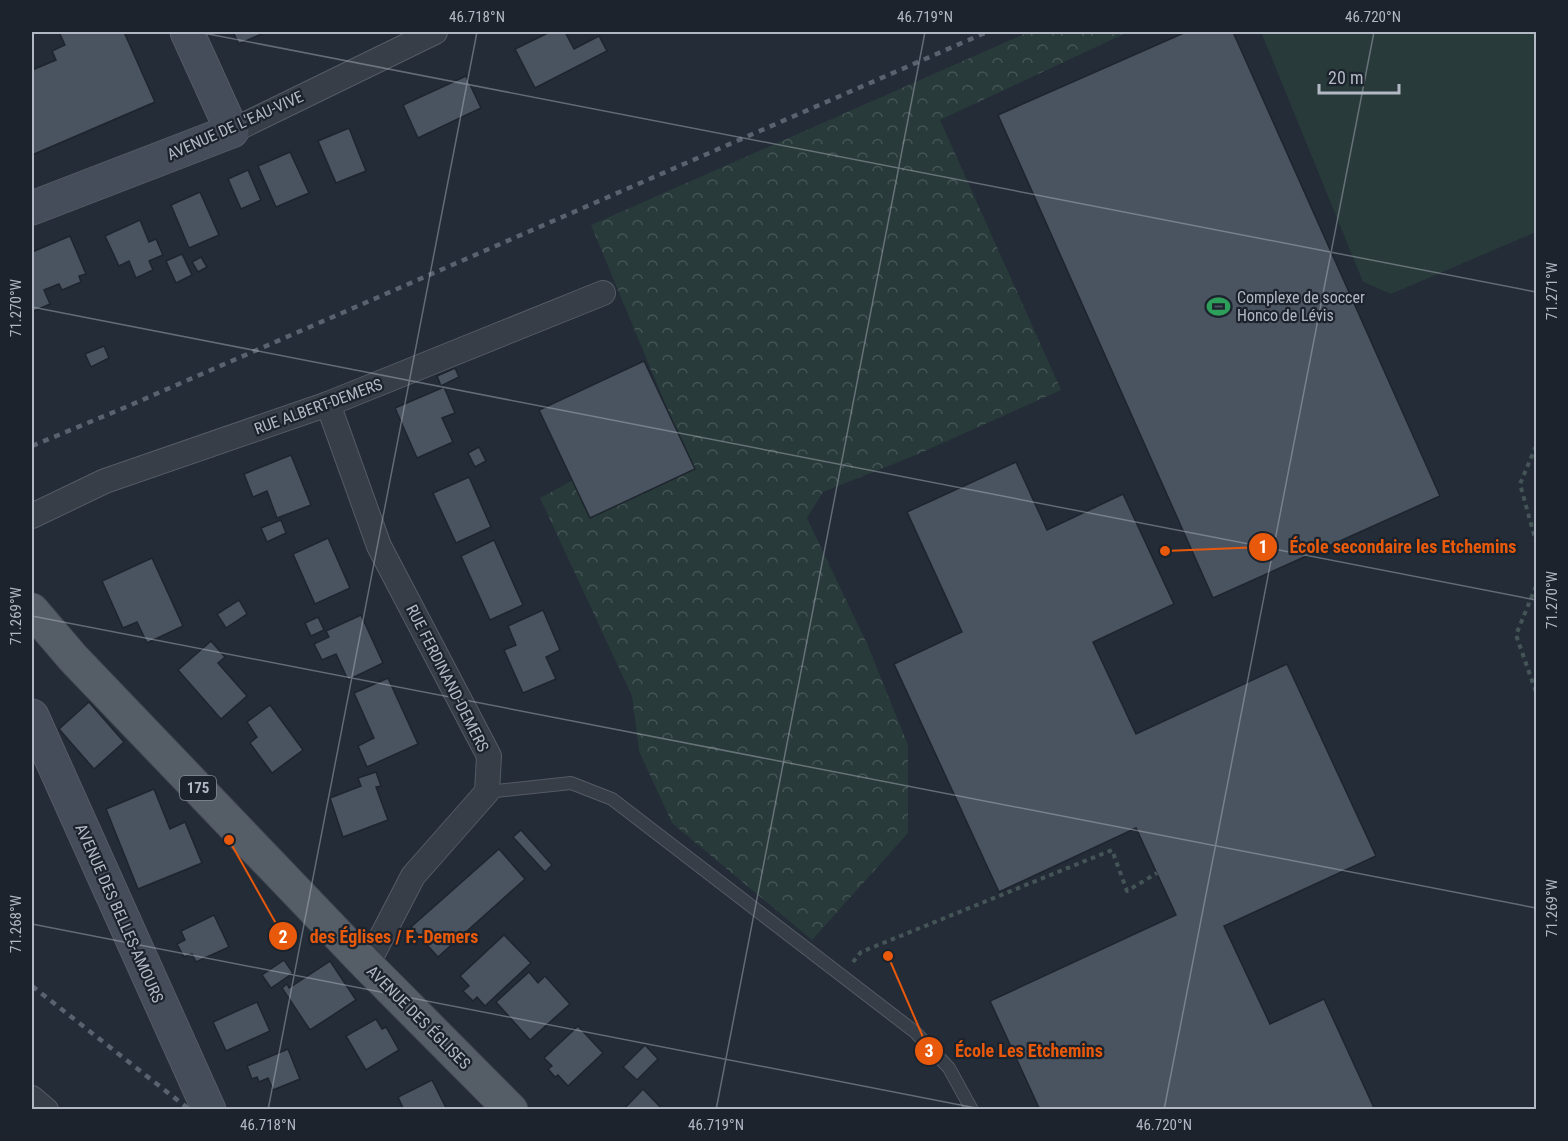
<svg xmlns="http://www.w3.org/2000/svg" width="1568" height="1141" font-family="'Roboto Condensed',sans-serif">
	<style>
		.green { fill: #283a3a }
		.forest { fill: url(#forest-crowns) }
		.building { fill: #4a5360; stroke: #1e252e; stroke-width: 1.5 }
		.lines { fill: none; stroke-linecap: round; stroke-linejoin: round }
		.lane-casing { stroke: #555b65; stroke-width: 14 }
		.street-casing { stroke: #555b65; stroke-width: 26 }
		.secondary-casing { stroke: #555b65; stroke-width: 35 }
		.primary-casing { stroke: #404751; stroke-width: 35 }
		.path { stroke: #455557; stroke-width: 4; stroke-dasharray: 4.5 4.5; stroke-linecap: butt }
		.lane { stroke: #373e47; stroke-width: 12 }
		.street { stroke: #373e47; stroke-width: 24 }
		.secondary { stroke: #454d5a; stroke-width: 33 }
		.primary { stroke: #555d67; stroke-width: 33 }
		.rail { stroke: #59626e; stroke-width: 4.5; stroke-dasharray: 6 6; stroke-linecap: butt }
		.ticks { fill: none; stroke: #b2b8c4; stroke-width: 1.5; stroke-opacity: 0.45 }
		.labels { text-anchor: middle; stroke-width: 4.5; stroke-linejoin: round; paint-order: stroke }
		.shield { fill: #1c232c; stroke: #858b96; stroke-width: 1.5 }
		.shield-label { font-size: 15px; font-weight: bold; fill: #b2b8c4 }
		.street-label { font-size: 16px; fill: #b2b8c4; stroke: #1c232c }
		.poi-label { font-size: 16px; fill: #b2b8c4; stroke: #1c232c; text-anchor: start }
		.leader { fill: none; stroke: #e8590c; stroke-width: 2 }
		.callout-dot { fill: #e8590c; stroke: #1c232c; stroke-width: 2 }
		.mark-label { font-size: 18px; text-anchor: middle; font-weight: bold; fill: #fff }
		.callout-label { font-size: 18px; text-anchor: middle; font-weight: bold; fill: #e8590c; stroke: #1c232c; stroke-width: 4.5; stroke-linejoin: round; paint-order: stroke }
		.neatline { fill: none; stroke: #b2b8c4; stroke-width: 2 }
		.ticks-label { font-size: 15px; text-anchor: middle; fill: #b2b8c4 }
	</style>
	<defs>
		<pattern id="forest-crowns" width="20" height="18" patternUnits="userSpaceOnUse" patternTransform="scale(1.5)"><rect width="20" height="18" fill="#283a3a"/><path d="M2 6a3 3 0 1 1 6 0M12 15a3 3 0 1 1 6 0" fill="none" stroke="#455455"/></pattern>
	</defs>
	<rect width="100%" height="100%" fill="#232c37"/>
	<path class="green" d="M1261,32H1536V232L1391,294L1363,282Z"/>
	<path class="forest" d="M1029,32H1128L940,120L1061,390L916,455L823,492L807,518L868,646L908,745V833L812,940L672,823L639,751L632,696L540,498L674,425L591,225Z"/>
	<g class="building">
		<path d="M59,32H124L155,102L32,155V70L56,60L52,51L65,45Z"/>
		<path d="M233,32H266L239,44Z"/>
		<path d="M550,32H565L574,49L599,36L607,51L535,88L515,49Z"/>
		<path d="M1186,32H1233L1440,496L1213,598L998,115Z"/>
		<path d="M466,76L481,108L418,138L403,105Z"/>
		<path d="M349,128L366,171L336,183L318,141Z"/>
		<path d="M290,152L309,193L276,207L258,166Z"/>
		<path d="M248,170L261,200L241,209L228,179Z"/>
		<path d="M200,192L219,235L189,248L171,205Z"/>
		<path d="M140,220L149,242L156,239L163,255L149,261L153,270L136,278L129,261L119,266L105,236Z"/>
		<path d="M70,236L86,274L79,276L81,282L62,290L59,284L44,290L50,304L32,312V252Z"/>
		<path d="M182,254L192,275L176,283L166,261Z"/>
		<path d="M201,257L207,267L198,272L192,262Z"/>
		<path d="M104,346L109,358L91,367L85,354Z"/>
		<path d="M644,361L695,469L590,518L539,410Z"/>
		<path d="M455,368L459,377L441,386L437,376Z"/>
		<path d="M444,387L455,413L442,418L453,442L417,458L395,408Z"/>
		<path d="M479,447L486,461L475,467L468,453Z"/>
		<path d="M291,455L311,505L277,518L267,491L253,497L244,474Z"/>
		<path d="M1016,462L1047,530L1123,494L1174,604L1093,642L1136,734L1287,664L1376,856L1224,926L1270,1024L1324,999L1375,1110H1040L990,1001L1176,915L1136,828L999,892L894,664L962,632L907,512Z"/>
		<path d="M469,477L491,527L456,543L433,493Z"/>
		<path d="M281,520L286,533L267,542L261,528Z"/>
		<path d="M328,538L350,588L315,604L293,554Z"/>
		<path d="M494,540L523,605L490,620L461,556Z"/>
		<path d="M152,558L183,626L147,643L137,622L123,628L102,581Z"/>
		<path d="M239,600L247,614L226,628L217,614Z"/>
		<path d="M543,610L560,650L546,657L556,679L523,693L504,650L516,645L508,626Z"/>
		<path d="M361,615L383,663L348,680L336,654L322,660L314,644L329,637L326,631Z"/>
		<path d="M318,617L324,630L311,636L305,623Z"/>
		<path d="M211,641L225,657L218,663L247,696L221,719L178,670Z"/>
		<path d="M388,678L418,744L367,767L358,746L374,738L354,693Z"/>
		<path d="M89,702L124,742L94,769L59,729Z"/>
		<path d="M270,705L303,750L272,773L250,743L257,737L247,722Z"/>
		<path d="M376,772L381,786L376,787L388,820L343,837L330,798L361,786L358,778Z"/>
		<path d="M154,789L170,829L185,822L202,863L138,889L106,809Z"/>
		<path d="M521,830L552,865L545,872L513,837Z"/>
		<path d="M499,849L525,879L438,957L411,927Z"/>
		<path d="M214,915L229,947L196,962L192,954L184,957L177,944L185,940L181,931Z"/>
		<path d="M504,935L531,963L485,1006L477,997L473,1001L463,991L469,986L460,976Z"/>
		<path d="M284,960L293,973L271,988L262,975Z"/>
		<path d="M330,961L356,1000L310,1030L282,988L287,984L289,988Z"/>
		<path d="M529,972L538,983L545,976L570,1004L530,1040L496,1002Z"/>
		<path d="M257,1002L270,1031L226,1051L213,1022Z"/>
		<path d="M376,1019L382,1029L386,1027L399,1050L366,1070L346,1036Z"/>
		<path d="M578,1026L603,1053L568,1086L558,1075L555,1077L548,1069L552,1066L544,1058Z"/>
		<path d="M645,1045L658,1059L637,1080L623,1067Z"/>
		<path d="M288,1049L300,1079L273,1090L268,1078L259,1082L257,1077L252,1079L247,1066Z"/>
		<path d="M432,1080L447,1110H404L398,1097Z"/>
		<path d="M643,1089L663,1110H623Z"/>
	</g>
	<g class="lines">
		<defs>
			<path id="lane" d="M487,792L571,783L612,799L915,1032L949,1068L972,1110"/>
			<g id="street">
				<path d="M232,131L435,32"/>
				<path d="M328,404L379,546L489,756L487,792L413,876L367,965"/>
				<path d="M32,516L105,481L328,404L603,293"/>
				<path d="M32,1098L46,1110"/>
			</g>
			<g id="secondary">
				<path d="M32,208L232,131L187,32"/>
				<path d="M32,716L209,1110"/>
			</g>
			<path id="primary" d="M32,610L73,658L367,965L511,1110"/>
		</defs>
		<use href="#lane" class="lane-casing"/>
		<use href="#street" class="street-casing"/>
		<use href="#secondary" class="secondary-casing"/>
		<use href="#primary" class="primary-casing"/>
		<g class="path">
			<path d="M1536,446L1520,484L1536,542"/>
			<path d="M1536,586L1516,635L1536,692"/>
			<path d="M853,962L861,952L1112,850L1127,891L1157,873"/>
		</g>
		<use href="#lane" class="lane"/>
		<use href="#street" class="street"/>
		<use href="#secondary" class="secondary"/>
		<use href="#primary" class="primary"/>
		<g class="rail">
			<path d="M32,446L126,407L987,32"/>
			<path d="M32,986L190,1110"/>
		</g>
	</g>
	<path class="ticks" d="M198,32L1536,292M32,307L1536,600M32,616L1536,908M32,924L986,1110M268,1110L477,32M716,1110L925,32M1164,1110L1374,32"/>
	<defs>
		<symbol id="stadium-bare" viewBox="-9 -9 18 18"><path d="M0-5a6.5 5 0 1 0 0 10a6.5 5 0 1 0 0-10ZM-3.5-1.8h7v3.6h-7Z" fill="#2e9e5b" stroke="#1c232c" stroke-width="2.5" paint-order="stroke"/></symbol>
	</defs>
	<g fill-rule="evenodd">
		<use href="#stadium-bare" x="1202" y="290" width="33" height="33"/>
	</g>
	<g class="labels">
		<rect class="shield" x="180" y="776" width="36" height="24" rx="4.5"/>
		<g class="shield-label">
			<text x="198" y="793">175</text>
		</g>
		<g class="street-label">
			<text transform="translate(235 125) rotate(-24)" y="6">AVENUE DE L'EAU-VIVE</text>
			<text transform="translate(318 406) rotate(-20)" y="6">RUE ALBERT-DEMERS</text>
			<text transform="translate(448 678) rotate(63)" y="6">RUE FERDINAND-DEMERS</text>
			<text transform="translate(120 913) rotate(66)" y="6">AVENUE DES BELLES-AMOURS</text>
			<text transform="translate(419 1017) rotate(45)" y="6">AVENUE DES ÉGLISES</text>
		</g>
		<g class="poi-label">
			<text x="1237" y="303">Complexe de soccer<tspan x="1237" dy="18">Honco de Lévis</tspan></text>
		</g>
	</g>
	<path class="leader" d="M1165 551L1263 547M229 840L283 936M888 956L929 1051"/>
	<g class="callout-dot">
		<circle cx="1165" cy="551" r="6"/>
		<circle cx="229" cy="840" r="6"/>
		<circle cx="888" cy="956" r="6"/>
		<circle cx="1263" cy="547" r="15"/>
		<circle cx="283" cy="936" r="15"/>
		<circle cx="929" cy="1051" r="15"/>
	</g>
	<g class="mark-label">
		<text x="1263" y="553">1</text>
		<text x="283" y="943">2</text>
		<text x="929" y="1057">3</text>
	</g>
	<g class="callout-label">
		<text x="1403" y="553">École secondaire les Etchemins</text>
		<text x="394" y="943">des Églises / F.-Demers</text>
		<text x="1029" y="1057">École Les Etchemins</text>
	</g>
	<rect width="1568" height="1141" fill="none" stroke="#1c232c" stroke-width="66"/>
	<path d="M1319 84v9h80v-9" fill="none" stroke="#b2b8c4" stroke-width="3"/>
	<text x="1328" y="84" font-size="18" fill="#b2b8c4" stroke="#1c232c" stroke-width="4.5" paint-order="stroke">20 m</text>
	<rect x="33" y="33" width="1502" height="1075" class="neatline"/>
	<g class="ticks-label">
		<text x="477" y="22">46.718°N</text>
		<text x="925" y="22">46.719°N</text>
		<text x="1373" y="22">46.720°N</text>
		<text transform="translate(1552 291) rotate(-90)" y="5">71.271°W</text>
		<text transform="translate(16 308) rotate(-90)" y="5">71.270°W</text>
		<text transform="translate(1552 600) rotate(-90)" y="5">71.270°W</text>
		<text transform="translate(16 616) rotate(-90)" y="5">71.269°W</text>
		<text transform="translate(1552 908) rotate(-90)" y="5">71.269°W</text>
		<text transform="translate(16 924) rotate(-90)" y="5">71.268°W</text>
		<text x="268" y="1130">46.718°N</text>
		<text x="716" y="1130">46.719°N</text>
		<text x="1164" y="1130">46.720°N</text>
	</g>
</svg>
